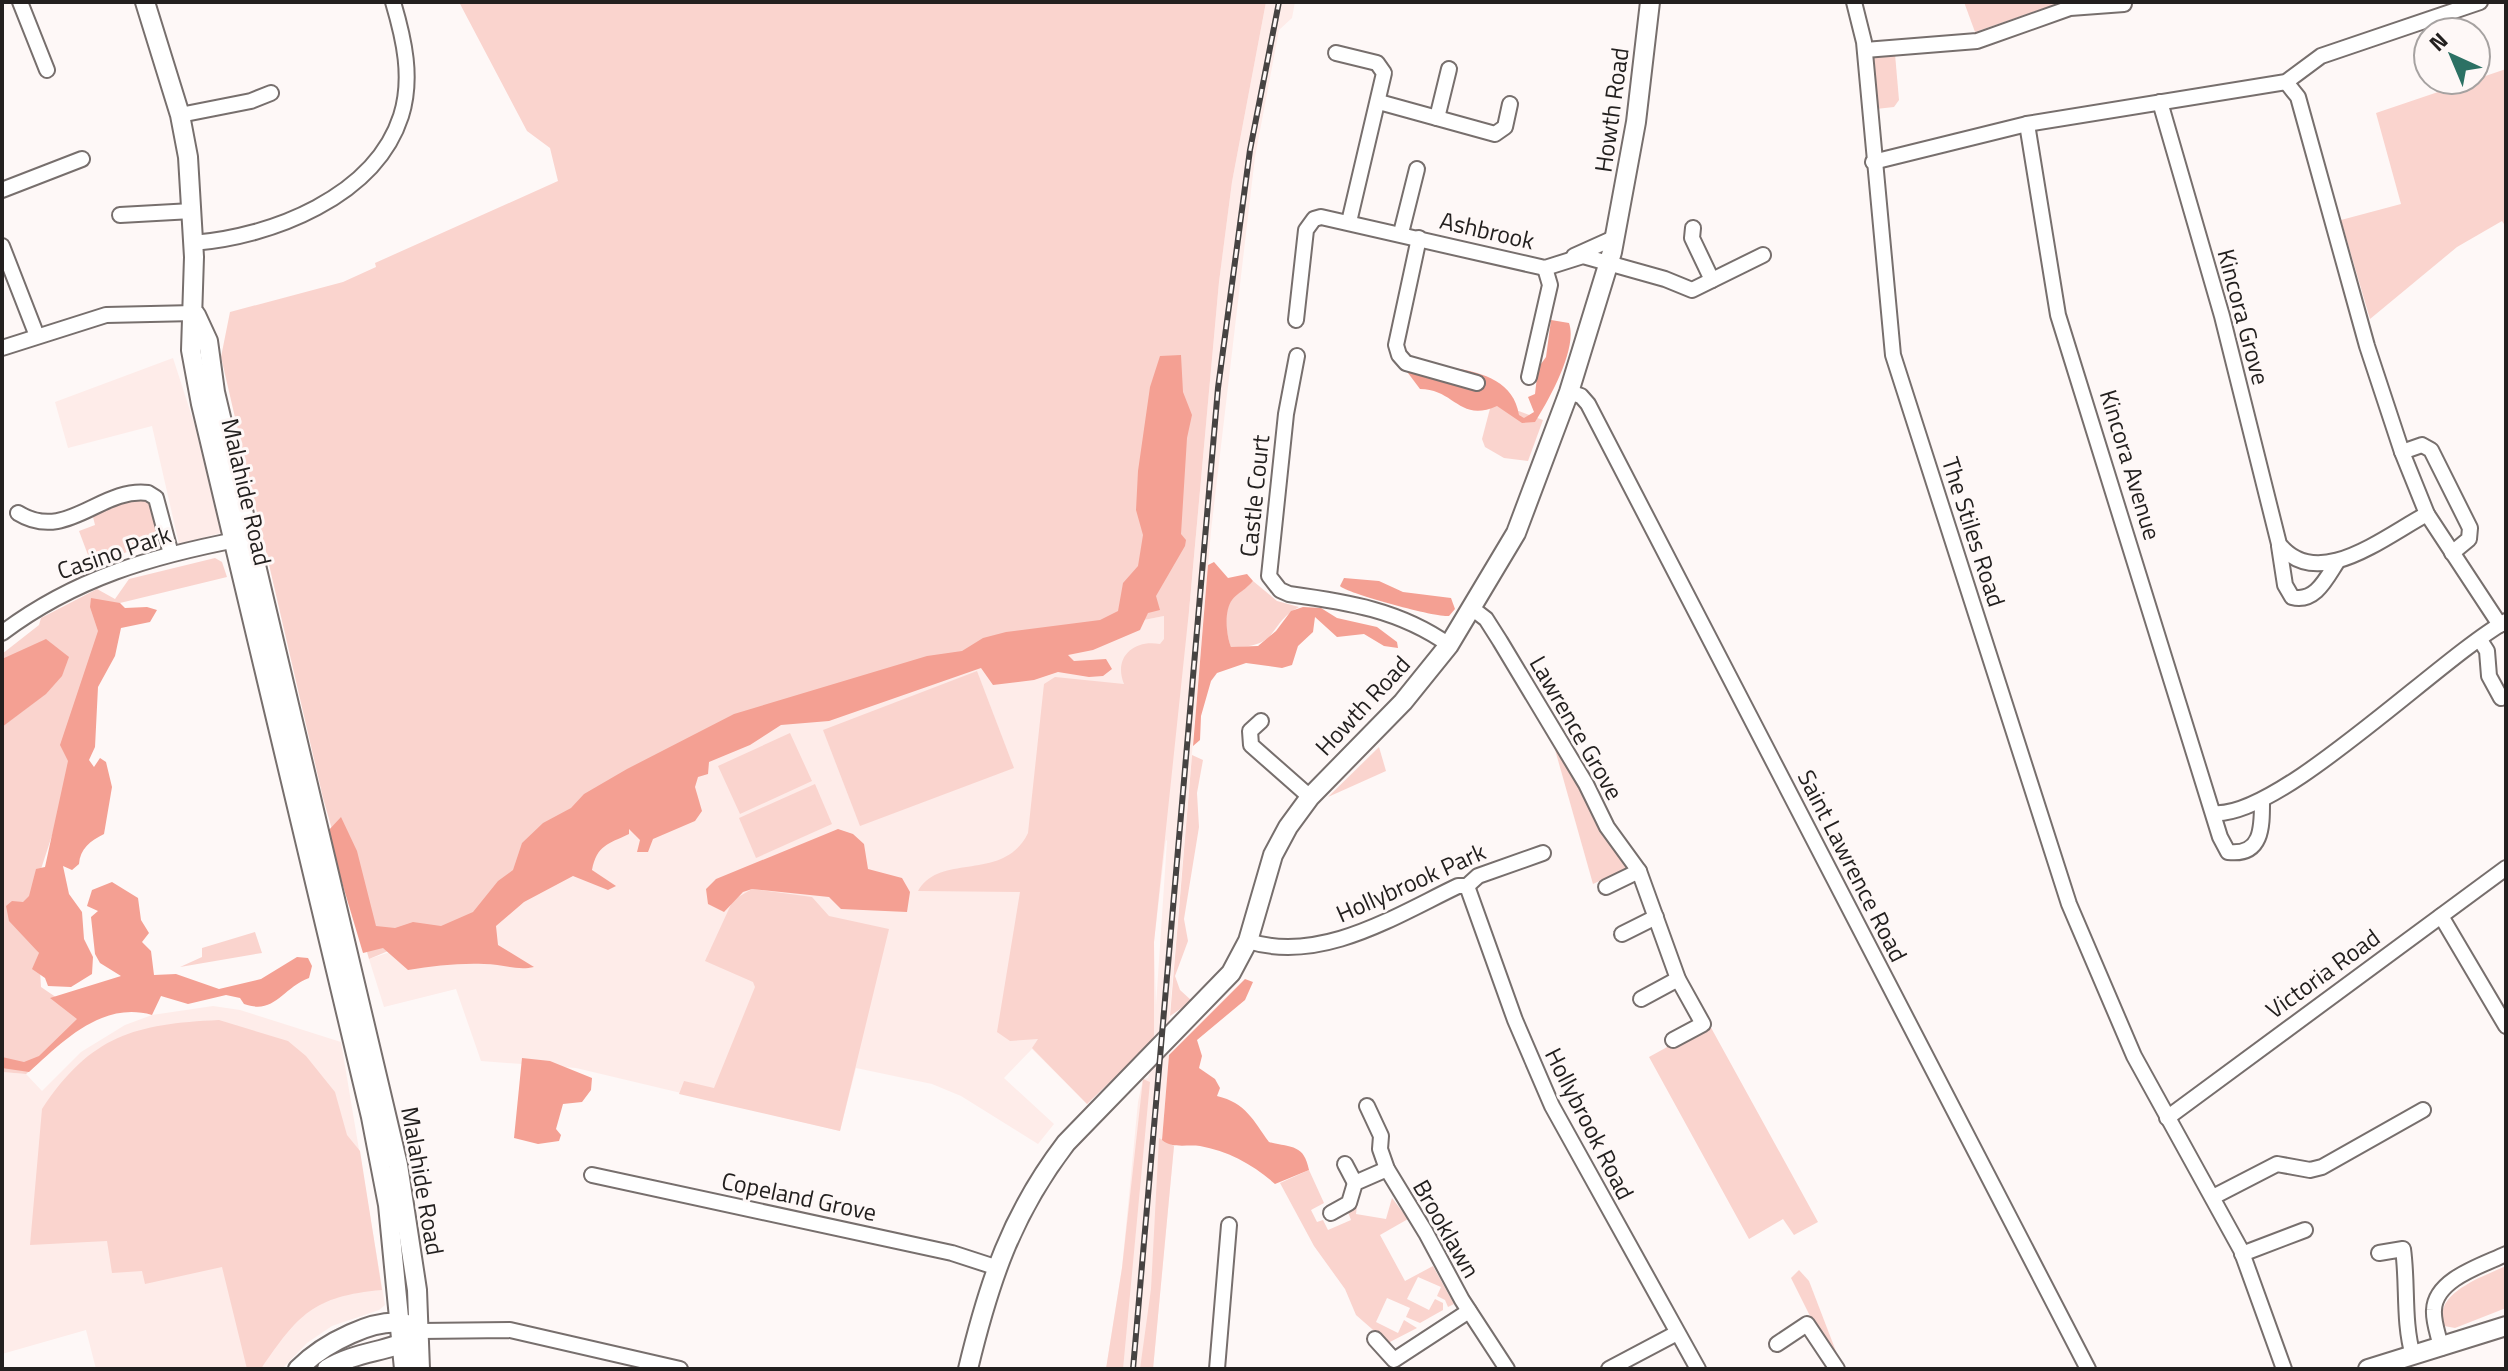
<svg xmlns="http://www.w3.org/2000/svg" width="2508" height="1371" font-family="'Titillium Web',sans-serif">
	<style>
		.built { fill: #feece9; fill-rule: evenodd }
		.green { fill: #fad4ce }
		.forest { fill: #f4a093 }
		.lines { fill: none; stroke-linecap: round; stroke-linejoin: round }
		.minor-casing { stroke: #776f6d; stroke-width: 18 }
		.secondary-casing { stroke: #776f6d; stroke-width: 22 }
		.minor { stroke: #fff; stroke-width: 14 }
		.secondary { stroke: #fff; stroke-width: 18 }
		.rail-casing { stroke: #464342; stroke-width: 6 }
		.rail { stroke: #fef8f7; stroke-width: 3; stroke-dasharray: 9; stroke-linecap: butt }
		.labels { text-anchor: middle; stroke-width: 6; stroke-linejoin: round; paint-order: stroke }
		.street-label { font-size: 24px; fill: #23201f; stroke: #fef8f7 }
	</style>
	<rect width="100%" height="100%" fill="#fef8f7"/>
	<g class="built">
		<path d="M1266,2H1295L1292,18L1279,30L1255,157L1211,531L1166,1056L1169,1055L1162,1140L1174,1146L1153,1369H1106L1122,1268L1138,1102L1143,1079L1148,1078L1151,1068L1154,1040L1087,1104L1032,1049L1004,1078L1054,1124L1038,1144L961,1096L932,1084L856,1068L840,1131L576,1068L481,1061L456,989L384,1007L369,959L393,951L787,714L1069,635L1189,611L1219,282L1232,182ZM1166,840L1167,841L1156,1005L1154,942Z"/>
		<path d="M173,358L195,426L221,533L179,544L152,426L68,448L55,402Z"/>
		<path d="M213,1006L240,1010L341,1042L385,1305L379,1310L332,1326L307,1343L282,1369H96L86,1330L2,1354V1072L26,1074L42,1091L81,1052L125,1025L152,1015Z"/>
	</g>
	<g class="green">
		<path d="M459,2H1266L1232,182L1219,282L1189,611L1154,942V1039L1087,1104L1032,1048L1038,1039L1010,1041L997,1032L1020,892L918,891C940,852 1004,883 1028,833L1044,684L1055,677L1124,684C1113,657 1134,639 1160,644L1164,639V616L1069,635L787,714L677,765L474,915L369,959L323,798L221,357L230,312L343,282L376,267L375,263L558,181L550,148L527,131Z"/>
		<path d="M1964,2H2062L1975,32Z"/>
		<path d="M1895,54L1899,100L1894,107L1876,109L1871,56Z"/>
		<path d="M2506,69V227L2502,221L2457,247L2370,319L2341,220L2401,204L2376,113Z"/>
		<path d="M1492,401L1543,420L1528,461L1504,458L1485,447L1482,439Z"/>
		<path d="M142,498L151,504L158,534L157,543L91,563L79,531L95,525L93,517L111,506Z"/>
		<path d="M215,558L222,562L227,577L120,603L82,744L21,930L39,953L41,987L88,1019L26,1074L2,1072V654L39,625L41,618L97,589L115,599L129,579Z"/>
		<path d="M1253,581L1277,601L1299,607C1267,624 1281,648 1231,647C1226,635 1223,610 1232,599C1237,592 1247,589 1253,581Z"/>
		<path d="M977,671L1014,768L860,826L823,730Z"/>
		<path d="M790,733L812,781L740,814L718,766Z"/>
		<path d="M1554,746L1629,867L1593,884Z"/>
		<path d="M1379,747L1386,771L1328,797Z"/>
		<path d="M1192,755L1203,760L1197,793L1199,827L1184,919L1188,941L1175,976L1180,990L1192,1001L1170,1016Z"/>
		<path d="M815,784L832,824L756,858L739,818Z"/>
		<path d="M752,889L812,897L829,916L889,929L840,1131L679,1094L684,1081L714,1088L755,987L753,982L705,961L733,900Z"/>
		<path d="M255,932L262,953L180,967L202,957V948Z"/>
		<path d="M219,1020L288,1041L306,1056L335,1092L347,1135L360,1151L382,1290C313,1296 298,1315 261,1369H247L222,1267L145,1284L142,1271L112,1273L107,1241L30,1245L42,1109C91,1035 135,1024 219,1020Z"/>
		<path d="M1709,1024L1818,1222L1794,1235L1783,1219L1749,1239L1649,1057Z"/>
		<path d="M1143,1079L1150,1082L1123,1369H1106L1122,1268Z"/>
		<path d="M1159,1138L1174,1146L1153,1369H1140L1151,1289Z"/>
		<path d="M1309,1170L1324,1203L1311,1210L1317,1222L1323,1220L1328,1230L1351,1220L1348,1212L1358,1198L1356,1214L1386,1219L1392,1198L1408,1219L1380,1235L1405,1281L1433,1266L1454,1304L1448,1307L1445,1300L1437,1296L1441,1287L1418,1277L1407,1299L1429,1310L1435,1299L1443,1303V1310L1420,1323L1406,1317L1410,1308L1387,1298L1376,1322L1398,1333L1404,1320L1417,1328L1388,1343L1356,1315L1345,1289L1314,1246L1280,1183Z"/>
		<path d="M2506,1266V1308L2455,1328L2444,1326C2431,1293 2485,1276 2506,1266Z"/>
		<path d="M1799,1270L1809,1281L1842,1367L1818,1332L1791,1278Z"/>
	</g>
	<g class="forest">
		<path d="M1551,320L1569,323C1578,348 1549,400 1535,422L1522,423L1497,406C1459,423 1455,389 1420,389L1405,369C1413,370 1422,374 1430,374C1439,374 1445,366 1454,368C1484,373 1514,382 1519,415L1524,418L1534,412L1528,397L1535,394L1538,368L1546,357Z"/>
		<path d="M1181,355L1183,392L1192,415L1187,438L1181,534L1186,540L1185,546L1156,596L1160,610L1148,613L1140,630L1093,650L1068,655L1074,661L1106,659L1112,669L1103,676L1089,677L1058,672L1034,680L993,685L981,668L829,721L781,725L750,745L709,762L708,774L698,777L695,787L702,811L695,821L653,839L648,852H637L640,840L629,829V834C608,844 597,845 592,870L616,886L608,890L573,876L524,902L496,926L498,945L534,967C517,971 502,964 484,964C458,963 433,966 408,970L383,948L363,953L327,832L341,817L357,851L376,926L395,928L413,922L441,926L473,912L498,881L513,870L522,843L543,823L571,808L584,794L627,769L734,714L927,656L962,651L983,638L1006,632L1100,620L1118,611L1123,583L1138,566L1143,535L1136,510L1138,471L1150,387L1160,356Z"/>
		<path d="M1214,562L1228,578L1247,574L1253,581C1247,589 1237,593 1232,600C1224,611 1226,634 1231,647L1258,646L1276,631L1291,611L1303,607L1321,608L1337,618L1377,627L1397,642L1398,648L1384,646L1364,634L1337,637L1315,617L1313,632L1298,646L1292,665L1282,668L1246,663L1217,673L1211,681L1201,716L1200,740L1193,746L1208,565Z"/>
		<path d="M1344,578L1379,581L1403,592L1451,598L1455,609L1449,616C1437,618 1346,593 1340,586Z"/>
		<path d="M91,598L120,603L125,608L147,607L157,610L150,622L121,628L115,656L98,687L95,747L89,760L94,767L100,758L106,762L112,787L104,834C90,841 80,849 79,864L72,870L63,866L69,894L82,912L84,939L93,957L92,974L71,987L48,986L45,978L32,969L39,953L9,921L6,906L12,901L23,902L29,896L36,869L45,867L68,761L60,745L98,631L90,607Z"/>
		<path d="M46,639L69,657L62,676L46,694L2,727V659Z"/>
		<path d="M838,829L853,834L864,844L868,869L902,878L910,892L907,912L841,909L829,897L752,889L743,892L724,912L708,904L706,889L716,879Z"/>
		<path d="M112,882L138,898L141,920L149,933L142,942L151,951L154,975L176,974L219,989L261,979L297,957L308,958L312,966L309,978C281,989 275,1015 244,1004L240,998L226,995L188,1004L161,996L152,1015C102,1001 63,1041 29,1072L2,1068V1057L24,1062L39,1056L77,1019L50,998L121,976L100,963L95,954L91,917L98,911L87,906L92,890Z"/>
		<path d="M1245,979L1253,982L1245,1000L1197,1040L1202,1056L1199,1068L1215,1079L1220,1088L1217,1096C1246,1103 1253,1120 1269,1142C1292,1148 1304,1144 1309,1170L1275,1184C1254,1165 1228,1151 1200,1146C1187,1144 1173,1149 1162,1140L1169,1055Z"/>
		<path d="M522,1058L550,1061L592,1078L591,1090L582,1102L563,1104L556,1129L561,1135L559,1141L538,1144L514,1138Z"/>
	</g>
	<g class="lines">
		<defs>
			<g id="minor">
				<path d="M20,2L47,70"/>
				<path d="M1854,2L1864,42L1893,355L2069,904L2134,1056L2241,1250L2284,1369"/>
				<path d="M1865,50L1977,41L2070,8L2124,4"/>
				<path d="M1336,53L1377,63L1384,73L1349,222"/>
				<path d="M2286,82L2298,97L2367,346L2402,452L2427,514L2500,625"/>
				<path d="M1379,102L1495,134L1505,127L1510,104"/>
				<path d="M2160,102L2222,316L2279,544C2317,593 2385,536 2427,514"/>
				<path d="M180,115L251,101L271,93"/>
				<path d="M1437,118L1449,69"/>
				<path d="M2027,124L2058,315L2220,837L2228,852C2263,856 2262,826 2262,800"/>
				<path d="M1873,162L2027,124L2286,82L2321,56L2480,2"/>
				<path d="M2,190L82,159"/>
				<path d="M120,215L192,211"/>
				<path d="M1693,228L1692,238L1712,280"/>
				<path d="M1401,233L1417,169"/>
				<path d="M1419,238L1396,345L1399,355L1406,363L1477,383"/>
				<path d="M193,243C271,237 375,197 401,116C413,78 404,39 393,2"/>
				<path d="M2,246L37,336"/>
				<path d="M1574,256L1614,238"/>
				<path d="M1296,320L1306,230L1314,219L1321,217L1545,268L1583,256L1665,279L1692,290L1763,255"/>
				<path d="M2,348L106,315L195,313"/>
				<path d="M1297,356L1286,414L1269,576L1280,590L1289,594C1347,602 1400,610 1449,645"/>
				<path d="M1529,377L1550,285L1545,268"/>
				<path d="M1569,392L1581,396L1588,404L2088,1369"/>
				<path d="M2402,452L2422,445L2431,450L2470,528L2469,539L2452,553"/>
				<path d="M18,513C67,543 100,487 148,493L156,498L171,554"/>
				<path d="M2279,546L2285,585L2292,597C2315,603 2326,579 2337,562"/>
				<path d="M1473,609L1486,619L1500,641L1586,784L1607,827L1639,871L1678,979L1703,1024L1673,1040"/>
				<path d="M2,633C75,578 152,556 241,539"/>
				<path d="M2480,640L2487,651L2489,676L2501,698"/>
				<path d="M1261,721L1250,731L1251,745L1310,797"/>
				<path d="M2214,813C2279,819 2440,658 2506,621"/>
				<path d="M1467,886L1515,1020L1552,1106L1698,1369"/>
				<path d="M1606,887L1639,871"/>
				<path d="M2441,916L2506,1026"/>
				<path d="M1622,934L1656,917"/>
				<path d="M1248,941C1321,964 1395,916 1458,886H1467L1478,876L1543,853"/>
				<path d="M1641,999L1678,979"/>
				<path d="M1367,1106L1381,1136L1380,1149L1387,1169L1426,1233L1462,1300L1507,1369"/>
				<path d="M2167,1118L2506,868"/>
				<path d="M1345,1164L1355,1183"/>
				<path d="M592,1175L952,1253L995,1267"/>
				<path d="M2213,1197L2277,1164L2310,1170L2322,1167L2423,1110"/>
				<path d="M1331,1213L1349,1203L1355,1183L1387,1169"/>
				<path d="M2379,1253L2403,1249C2408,1285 2403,1321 2413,1356"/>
				<path d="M2242,1254L2305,1230"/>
				<path d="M420,1331L510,1330L680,1369"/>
				<path d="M1375,1339L1394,1360L1469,1311"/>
				<path d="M1777,1344L1807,1324L1837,1369"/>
				<path d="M2441,1348C2439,1336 2433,1322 2434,1310C2435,1279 2483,1265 2506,1254"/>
				<path d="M1217,1369L1229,1225"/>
				<path d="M1609,1369L1677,1333"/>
			</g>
			<g id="secondary">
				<path d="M145,2L180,115L188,157L194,257L191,350L201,404L371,1117L388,1205L404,1369"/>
				<path d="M196,315L208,341L215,392L398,1165L417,1290L420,1369"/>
				<path d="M298,1369C322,1345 377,1314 411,1325"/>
				<path d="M327,1369C356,1351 390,1352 412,1338"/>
				<path d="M968,1369C989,1282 1011,1215 1066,1143L1231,973L1248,941L1273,855L1288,827L1310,797L1403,702L1449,645L1516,533L1569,392L1612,252L1636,122L1650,2"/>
				<path d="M2368,1369L2506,1326"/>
			</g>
		</defs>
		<use href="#minor" class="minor-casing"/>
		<use href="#secondary" class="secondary-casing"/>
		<use href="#minor" class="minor"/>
		<use href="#secondary" class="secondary"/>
		<defs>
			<path id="rail" d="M1133,1369L1218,388L1250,150L1279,2"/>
		</defs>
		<use href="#rail" class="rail-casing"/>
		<use href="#rail" class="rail"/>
	</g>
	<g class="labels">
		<g class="street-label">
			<text transform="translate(1612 110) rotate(-82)" y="8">Howth Road</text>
			<text transform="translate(1487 231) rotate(13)" y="8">Ashbrook</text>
			<text transform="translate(2243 317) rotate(75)" y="8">Kincora Grove</text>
			<text transform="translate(2130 465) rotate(73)" y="8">Kincora Avenue</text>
			<text transform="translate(246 492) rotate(77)" y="8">Malahide Road</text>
			<text transform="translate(1255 496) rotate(-84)" y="8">Castle Court</text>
			<text transform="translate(1973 532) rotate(72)" y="8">The Stiles Road</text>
			<text transform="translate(114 553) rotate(-19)" y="8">Casino Park</text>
			<text transform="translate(1363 706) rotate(-47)" y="8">Howth Road</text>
			<text transform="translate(1576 728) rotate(60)" y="8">Lawrence Grove</text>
			<text transform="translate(1852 866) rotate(63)" y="8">Saint Lawrence Road</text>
			<text transform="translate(1411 883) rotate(-24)" y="8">Hollybrook Park</text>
			<text transform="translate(2323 974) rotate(-36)" y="8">Victoria Road</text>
			<text transform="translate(1589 1124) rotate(63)" y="8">Hollybrook Road</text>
			<text transform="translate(422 1181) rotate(80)" y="8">Malahide Road</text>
			<text transform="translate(799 1197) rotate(12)" y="8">Copeland Grove</text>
			<text transform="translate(1446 1229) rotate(60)" y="8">Brooklawn</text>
		</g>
	</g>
	<rect width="2508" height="1371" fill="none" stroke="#23201f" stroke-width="8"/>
	<g transform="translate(2452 56) rotate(316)"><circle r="38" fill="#fef8f7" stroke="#a6a2a1" stroke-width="2"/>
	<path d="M0-6L14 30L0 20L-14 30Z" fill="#2c7164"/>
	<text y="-12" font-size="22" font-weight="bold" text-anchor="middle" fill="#23201f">N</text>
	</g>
</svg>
